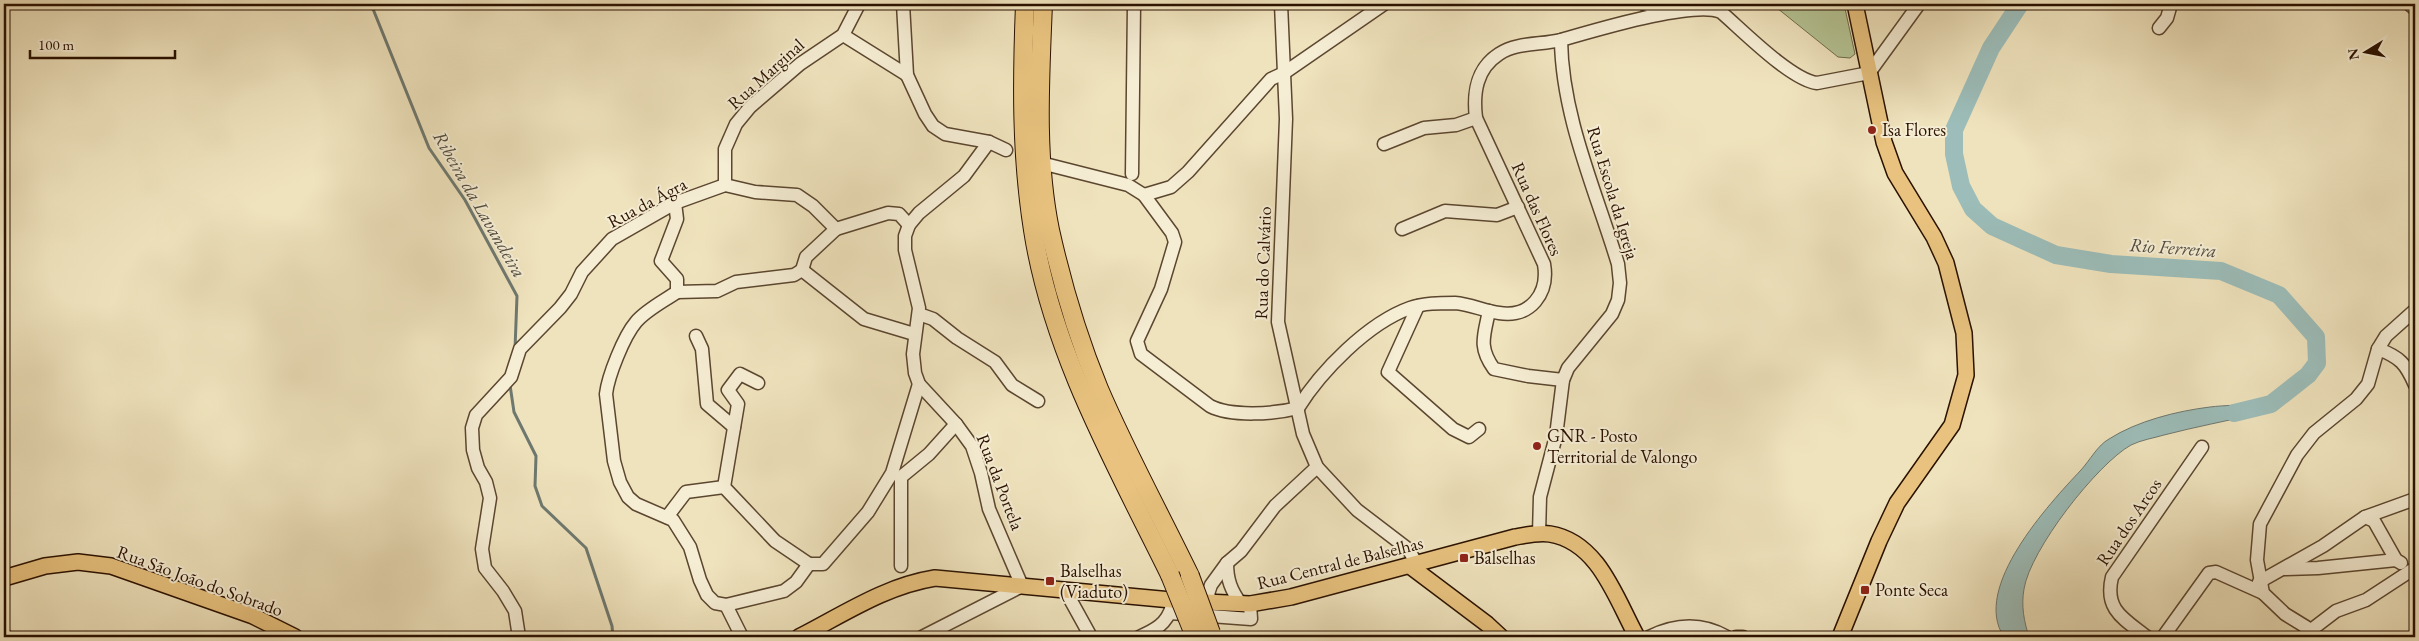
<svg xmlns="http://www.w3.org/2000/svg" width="2419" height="641" font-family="'EB Garamond',serif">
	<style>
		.green { fill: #b5c494; stroke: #706a4a }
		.water { fill: #9cbdb9; stroke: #6e786f }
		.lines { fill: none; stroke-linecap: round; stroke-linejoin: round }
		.stream { stroke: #6e786f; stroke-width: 3 }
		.river { stroke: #9cbdb9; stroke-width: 18 }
		.minor-casing { stroke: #5b462f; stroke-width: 15 }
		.major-casing { stroke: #2a1100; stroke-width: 18 }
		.highway-casing { stroke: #2a1100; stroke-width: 20 }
		.minor { stroke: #f5edd4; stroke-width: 12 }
		.major { stroke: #e8c27e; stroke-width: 15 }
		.highway { stroke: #e8c27e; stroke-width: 18 }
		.highway-bridge-casing { stroke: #2a1100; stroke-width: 20; stroke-linecap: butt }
		.highway-bridge { stroke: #e8c27e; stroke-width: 18 }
		.poi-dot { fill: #8f2418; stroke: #f5edd4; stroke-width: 2 }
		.labels { text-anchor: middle; stroke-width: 4; stroke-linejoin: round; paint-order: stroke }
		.street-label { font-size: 18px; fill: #2a1100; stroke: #f5edd4 }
		.poi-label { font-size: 18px; fill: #2a1100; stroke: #f5edd4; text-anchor: start }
		.water-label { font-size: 19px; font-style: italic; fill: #524d41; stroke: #f5edd4 }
	</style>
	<rect width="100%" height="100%" fill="#efe3bd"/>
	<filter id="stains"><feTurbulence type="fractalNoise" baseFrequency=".004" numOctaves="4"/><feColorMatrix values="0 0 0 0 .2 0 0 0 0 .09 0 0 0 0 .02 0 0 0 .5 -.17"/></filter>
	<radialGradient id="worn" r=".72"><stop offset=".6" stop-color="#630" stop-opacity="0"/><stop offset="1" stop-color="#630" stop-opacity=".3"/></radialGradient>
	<path class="green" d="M1772,4H1844L1855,54L1850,58L1838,57Z"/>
	<path class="water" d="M2255,402L2257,414C2226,421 2195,427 2164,435C2154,438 2141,440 2131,445C2097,464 2030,550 2024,589C2021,606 2024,621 2029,637H2004C1971,588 2049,504 2081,470C2090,460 2098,445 2109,439C2137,421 2177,411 2210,407C2225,405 2240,406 2255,402Z"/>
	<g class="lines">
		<g class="stream">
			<path d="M371,4L429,148L465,200L517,296L515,349"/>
			<path d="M510,385L514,412L536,456L535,486L542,506L586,548L612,626L613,637"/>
		</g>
		<path class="river" d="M2020,4L1991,48L1954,130V154L1961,186L1973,209L1992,226L2056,255L2111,264L2221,271L2279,295L2316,337L2317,363L2308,375L2271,404L2234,413"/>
		<defs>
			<g id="minor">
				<path d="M903,4L907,75L925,114L933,126L945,134L989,142L1006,150"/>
				<path d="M1281,4L1286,119L1278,322L1303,434L1317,467L1357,510L1408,549L1417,564"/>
				<path d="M1644,4L1666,10"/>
				<path d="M2409,4L2415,9"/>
				<path d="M2159,28L2167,18L2171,4"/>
				<path d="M843,35L907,75"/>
				<path d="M1384,144L1424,128L1456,125L1476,118"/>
				<path d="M1049,165L1128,185L1144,195L1172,233L1175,242L1161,289L1137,341L1141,354L1210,406C1231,417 1275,414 1298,408"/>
				<path d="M1132,174L1134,4"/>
				<path d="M725,185V149L736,124L750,107L800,64L843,35L859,4"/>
				<path d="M1144,195L1171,187L1188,172L1271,79L1284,73L1384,4"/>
				<path d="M675,203L677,219L661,261L677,279V292"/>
				<path d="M1402,229L1445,211L1497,215L1518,207"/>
				<path d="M802,270L806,257L836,229"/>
				<path d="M677,292C664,301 646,310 636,322C624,336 608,376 606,394L614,461L620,482L628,497L636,504L673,520L690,547L700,580L707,595L715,603L726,605"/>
				<path d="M677,292L717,291L736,282L794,275L802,270L864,319L914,334"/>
				<path d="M1418,306L1388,372L1453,429L1469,437L1479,429"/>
				<path d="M1489,311C1484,336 1478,347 1494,369L1528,376L1563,380"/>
				<path d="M919,314L933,319L957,338L995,362L1012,385L1038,401"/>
				<path d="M696,336L702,349L707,404L734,427"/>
				<path d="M2378,349C2400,357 2406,364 2415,385"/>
				<path d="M758,383L740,374L728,390L738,404L724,487L775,541L809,564"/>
				<path d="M1298,408C1321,371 1368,323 1410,308C1424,303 1439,303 1455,303C1470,304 1484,311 1499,313C1531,318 1549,293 1544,264L1476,118C1473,93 1476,69 1499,54C1517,42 1541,45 1561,40C1593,31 1694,0 1721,12C1742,30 1791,80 1817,83L1869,73L1919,4"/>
				<path d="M667,517L686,492L724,487"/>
				<path d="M2365,517L2374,521L2396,560L2401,563"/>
				<path d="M1539,534L1540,497L1556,436L1563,380L1568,368L1612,314L1618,300L1620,283L1618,264C1596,191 1562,117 1561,40"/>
				<path d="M1227,563C1227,580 1231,590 1241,604"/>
				<path d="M901,566V477L929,454L956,424"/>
				<path d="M2285,569L2318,568L2396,560"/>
				<path d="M2259,582L2323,546L2365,517L2415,499"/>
				<path d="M1065,590L1091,637"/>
				<path d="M1211,603L1208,594L1211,585L1227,563L1241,551L1275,506L1317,467"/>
				<path d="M1170,613L1251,619L1250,604"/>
				<path d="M2311,630L2285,614L2263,593L2257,560L2260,524L2297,455L2314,433L2356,399L2368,384L2378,349L2386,336L2415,310"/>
				<path d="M4,635L7,637"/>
				<path d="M519,637L515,611L503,591L485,568L482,549L490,498L486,482L478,468L473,450L472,428L476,415L511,377L520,349L560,308L571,294L582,272L612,239L675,203L725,185L755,192L797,195L813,206L836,229L888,213L899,214L909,225"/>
				<path d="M742,637L726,605L784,591L796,582L809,564H823L868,512L892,473L919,384"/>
				<path d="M922,637L1022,586L989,509L981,473L972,446L956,424L919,384L915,373L913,354L919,308L905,250V236L909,225L919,213L964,176L989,142"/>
				<path d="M1139,637C1155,630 1167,624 1172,606"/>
				<path d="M1649,637C1675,624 1701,622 1727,637"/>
				<path d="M1736,637H1743"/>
				<path d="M2147,637C2124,619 2104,610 2112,577L2202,447"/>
				<path d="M2163,637L2209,573L2216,572L2263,593"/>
				<path d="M2302,637L2336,611L2366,600L2415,568"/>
			</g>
			<g id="major">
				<path d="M1410,566L1487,624L1501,637"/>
				<path d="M4,578L45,566L78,562L111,566L253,616L295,637"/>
				<path d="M799,637C844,614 885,586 935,578L1182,601L1250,604L1291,597L1515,537C1526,535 1539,532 1550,534C1599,542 1616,599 1637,637"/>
				<path d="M1840,637L1879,541L1897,503L1952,425L1966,375L1964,333L1946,263L1934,237L1895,173L1884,142L1855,4"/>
			</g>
			<g id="highway">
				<path d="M1025,4C1022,80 1021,154 1033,230C1052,353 1116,465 1170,575"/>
				<path d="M1043,4C1040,78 1035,157 1050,230C1062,284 1078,338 1099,389C1126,452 1160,514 1190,576"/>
			</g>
		</defs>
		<use href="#minor" class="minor-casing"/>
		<use href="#major" class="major-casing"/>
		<use href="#highway" class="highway-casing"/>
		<use href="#minor" class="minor"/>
		<use href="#major" class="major"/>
		<use href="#highway" class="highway"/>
		<defs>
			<g id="highway-bridge">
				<path d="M1170,575L1194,634"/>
				<path d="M1190,576L1211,633"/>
			</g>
		</defs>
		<use href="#highway-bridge" class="highway-bridge-casing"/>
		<use href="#highway-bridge" class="highway-bridge"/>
	</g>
	<g class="poi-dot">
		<circle cx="1872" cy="130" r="5"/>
		<circle cx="1537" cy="446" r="5"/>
		<rect x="1459" y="553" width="10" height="10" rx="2.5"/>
		<rect x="1045" y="576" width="10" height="10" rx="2.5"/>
		<rect x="1860" y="585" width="10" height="10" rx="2.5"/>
	</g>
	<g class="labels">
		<g class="street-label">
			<text transform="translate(766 74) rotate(-42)" y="6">Rua Marginal</text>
			<text transform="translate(1613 193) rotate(73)" y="6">Rua Escola da Igreja</text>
			<text transform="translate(647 203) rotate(-28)" y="6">Rua da Ágra</text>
			<text transform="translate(1537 209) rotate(66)" y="6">Rua das Flores</text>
			<text transform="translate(1263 263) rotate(-88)" y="6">Rua do Calvário</text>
			<text transform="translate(1000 482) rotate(69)" y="6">Rua da Portela</text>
			<text transform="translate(2129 522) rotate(-56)" y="6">Rua dos Arcos</text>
			<text transform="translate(1340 563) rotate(-14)" y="6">Rua Central de Balselhas</text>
			<text transform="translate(200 581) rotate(20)" y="6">Rua São João do Sobrado</text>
		</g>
		<g class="poi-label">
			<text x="1882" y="136">Isa Flores</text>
			<text x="1547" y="442">GNR - Posto<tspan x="1547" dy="21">Territorial de Valongo</tspan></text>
			<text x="1474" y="564">Balselhas</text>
			<text x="1060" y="577">Balselhas<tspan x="1060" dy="21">(Viaduto)</tspan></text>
			<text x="1875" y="596">Ponte Seca</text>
		</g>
		<g class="water-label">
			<text transform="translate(480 204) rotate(60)" y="7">Ribeira da Lavandeira</text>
			<text transform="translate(2173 247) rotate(4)" y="7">Rio Ferreira</text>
		</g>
	</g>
	<rect width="2419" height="641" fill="none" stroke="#efe3bd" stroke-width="20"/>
	<rect x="5" y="5" width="2409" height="631" fill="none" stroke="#2a1100" stroke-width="2.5"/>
	<rect x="10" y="10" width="2399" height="621" fill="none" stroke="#2a1100"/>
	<g transform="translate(2366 52) rotate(260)" stroke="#f5edd4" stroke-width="4" paint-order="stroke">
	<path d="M0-4L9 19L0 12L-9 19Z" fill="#2a1100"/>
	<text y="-8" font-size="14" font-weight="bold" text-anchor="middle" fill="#2a1100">N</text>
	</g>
	<path d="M30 50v8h145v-8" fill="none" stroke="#2a1100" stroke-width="2.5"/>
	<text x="38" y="50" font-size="15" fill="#2a1100" stroke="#f5edd4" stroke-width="4" paint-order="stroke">100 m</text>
	<rect width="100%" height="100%" filter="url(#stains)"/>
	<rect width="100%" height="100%" fill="url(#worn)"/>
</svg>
